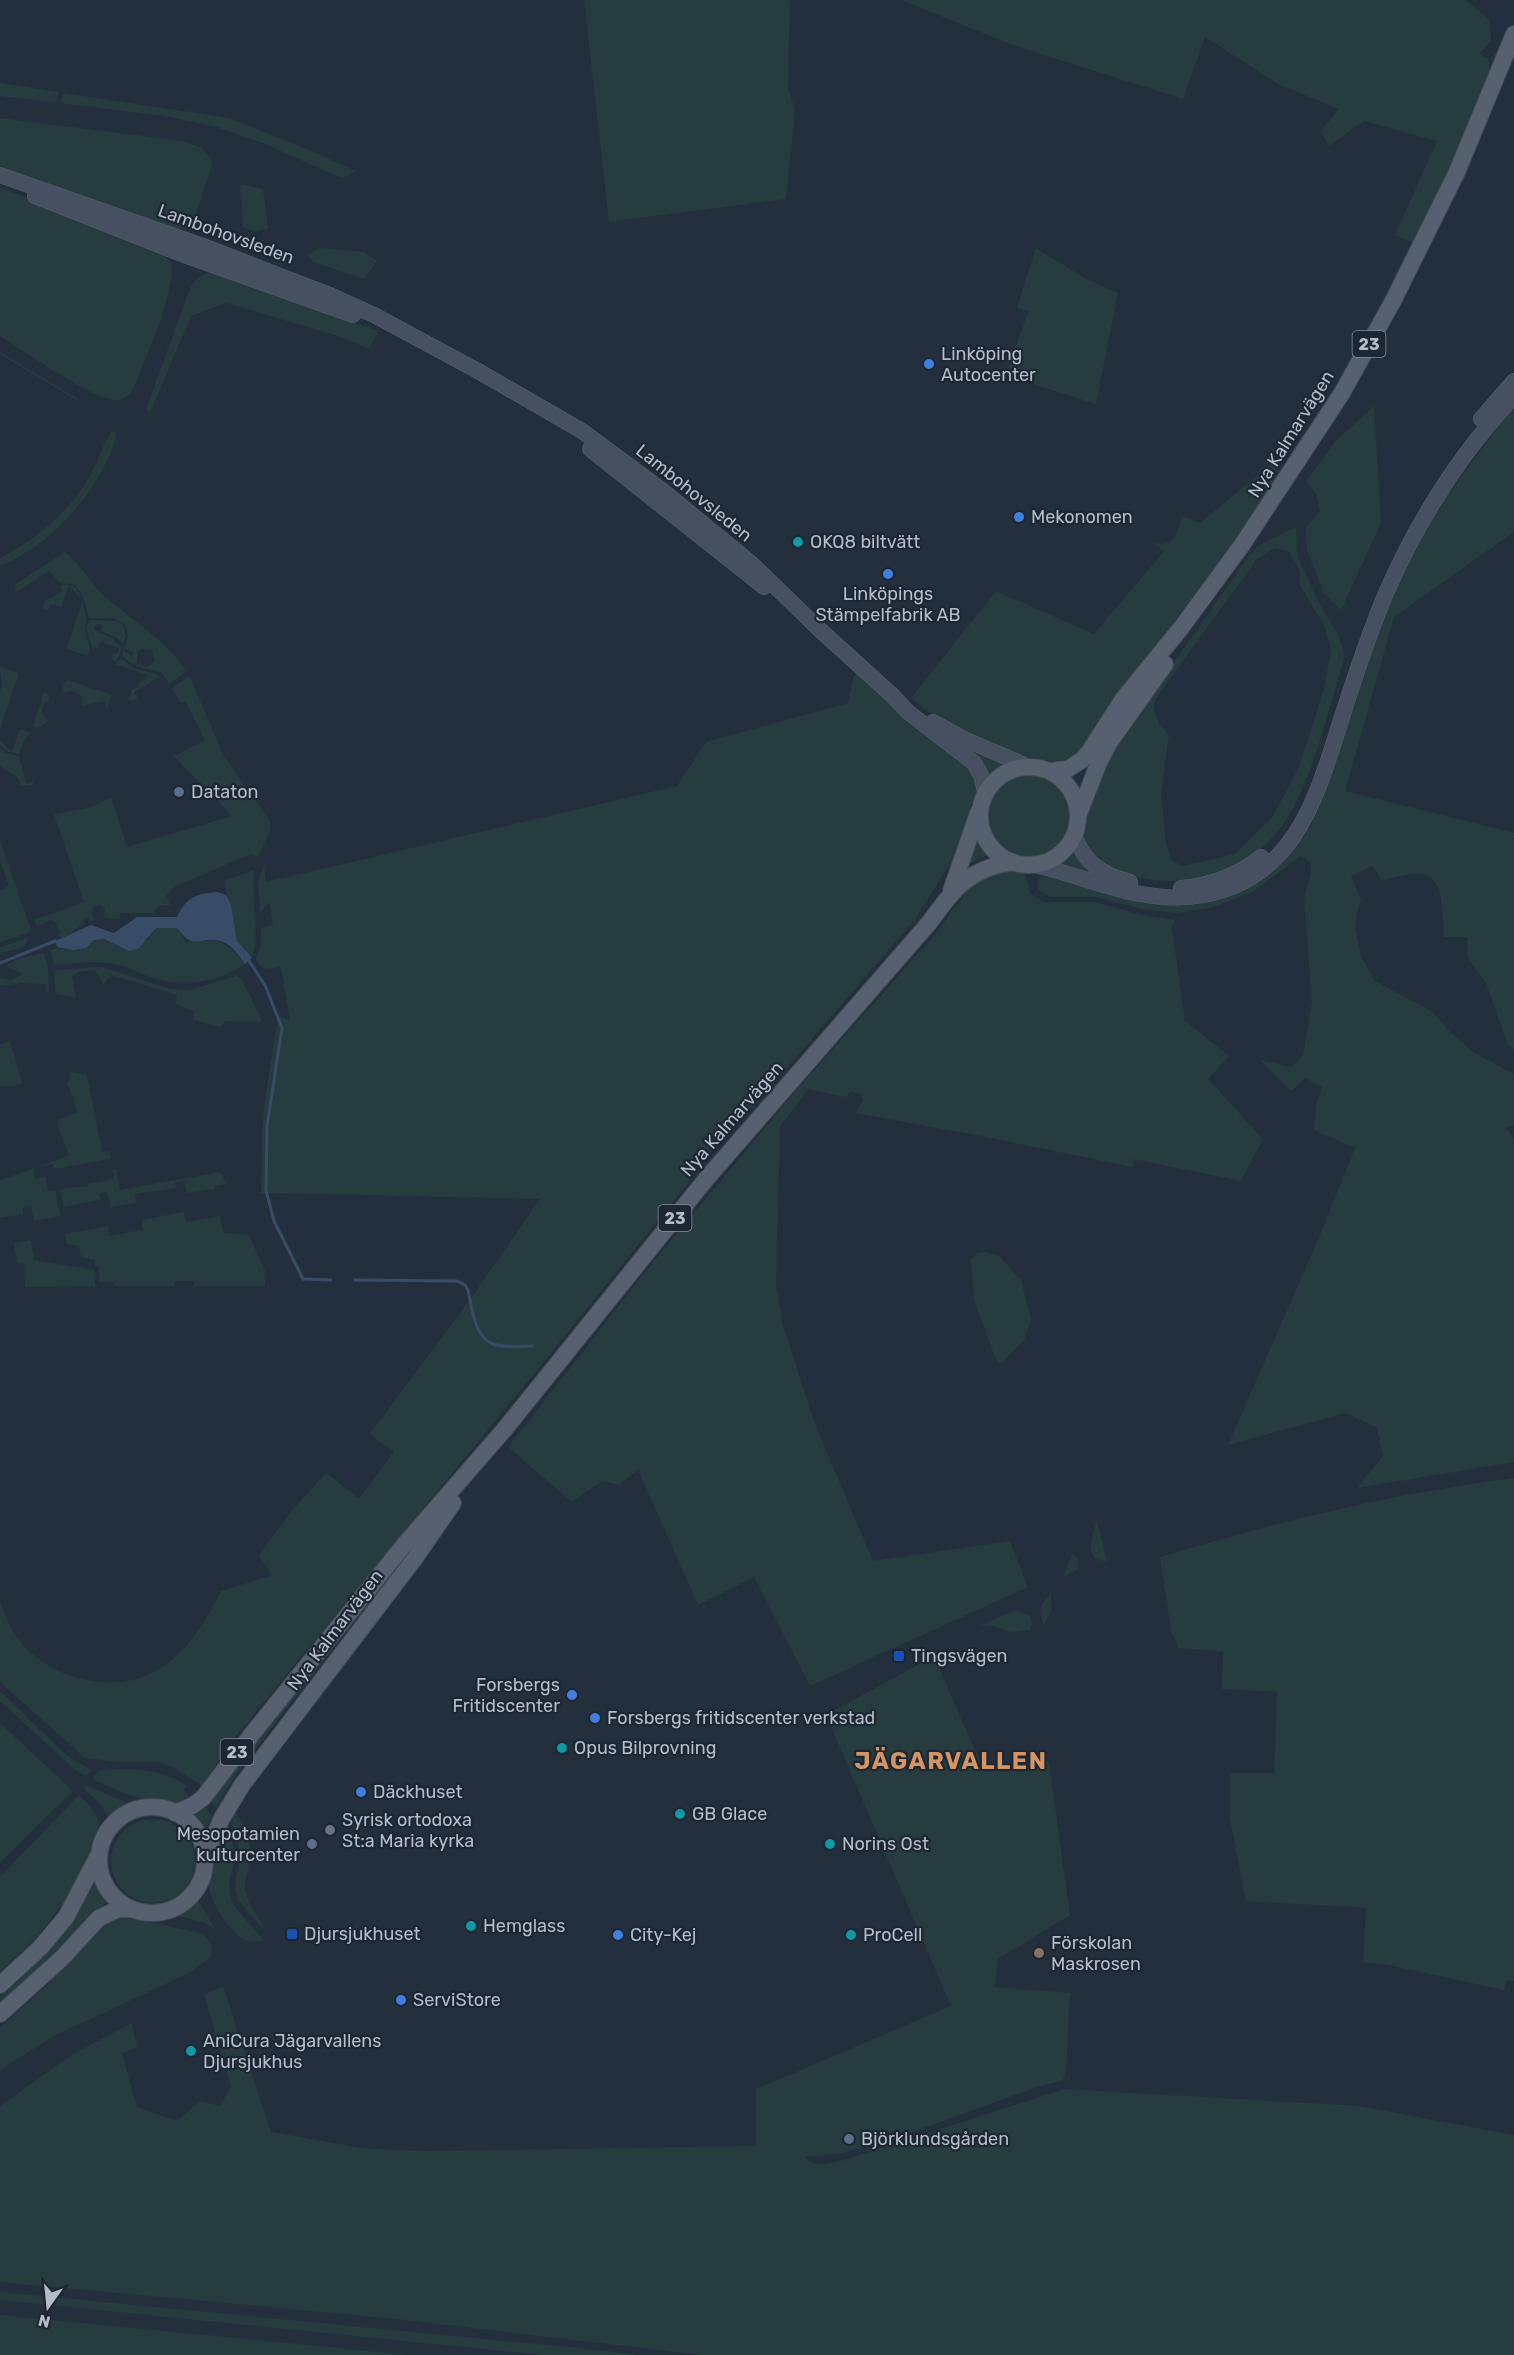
<svg xmlns="http://www.w3.org/2000/svg" width="1514" height="2355" font-family="Rubik,sans-serif">
	<style>
		.green { fill: #263c3f; fill-rule: evenodd }
		.water { fill: #394c67 }
		.lines { fill: none; stroke-linecap: round; stroke-linejoin: round }
		.stream { stroke: #394c67; stroke-width: 3 }
		.secondary-casing { stroke: #565f6c; stroke-width: 16 }
		.primary-casing { stroke: #414a57; stroke-width: 18 }
		.secondary { stroke: #465061; stroke-width: 15 }
		.primary { stroke: #56606e; stroke-width: 16 }
		.shop-dot { fill: #3f7fe0; stroke: #1d2633; stroke-width: 2 }
		.culture-dot { fill: #0f9aa8; stroke: #1d2633; stroke-width: 2 }
		.service-dot { fill: #5c6f8a; stroke: #1d2633; stroke-width: 2 }
		.transit-dot { fill: #1a4fb4; stroke: #1d2633; stroke-width: 2 }
		.worship-dot { fill: #6b7280; stroke: #1d2633; stroke-width: 2 }
		.education-dot { fill: #8d6e63; stroke: #1d2633; stroke-width: 2 }
		.labels { text-anchor: middle; stroke-width: 4.5; stroke-linejoin: round; paint-order: stroke }
		.shield { fill: #1d2633; stroke: #878f9c; stroke-width: 1.5 }
		.shield-label { font-size: 16px; font-weight: bold; fill: #b4bcc9 }
		.street-label { font-size: 18px; fill: #b4bcc9; stroke: #1d2633 }
		.poi-label { font-size: 18px; fill: #b4bcc9; stroke: #1d2633; text-anchor: start }
		.district-label { font-size: 24px; font-weight: bold; letter-spacing: 1.5px; fill: #d59563; stroke: #1d2633 }
	</style>
	<rect width="100%" height="100%" fill="#242f3e"/>
	<g class="green">
		<path d="M584,0H790L788,89L795,109L786,199L609,222Z"/>
		<path d="M901,0H1466L1490,20L1491,41L1479,54L1489,59V81L1416,244L1395,235L1437,141L1364,121L1329,146L1321,131L1339,109L1278,84L1205,37L1183,99L1010,44Z"/>
		<path d="M0,83L59,92L56,103L0,96Z"/>
		<path d="M63,93L229,118L319,154L355,171L345,177H339L265,144L217,127L171,117L61,103Z"/>
		<path d="M0,118L183,141L202,148L211,159L212,166L194,218L188,225L176,229L0,168Z"/>
		<path d="M240,184L263,189L268,228L255,232L243,227Z"/>
		<path d="M0,187L160,252L171,262C177,290 144,361 133,390C128,397 122,401 114,400C89,397 24,351 0,336Z"/>
		<path d="M319,248L364,252L377,261L364,279L314,262L307,255Z"/>
		<path d="M1036,248L1088,280L1118,293L1096,404L1036,385L1008,368L1028,312L1017,307Z"/>
		<path d="M209,272L218,273L379,331L369,349L335,335L226,303L191,316L150,413L146,409L191,286L197,279Z"/>
		<path d="M0,352L78,399V401L0,354Z"/>
		<path d="M1514,405V532L1394,617L1345,791L1514,833V1049L1508,1045L1486,983L1468,958L1467,937H1444C1441,885 1444,861 1382,881L1373,866L1351,876L1361,900L1357,912L1355,929L1361,956L1375,981L1433,1012L1446,1028L1473,1052L1514,1074V1125L1506,1128L1514,1138V1462L1357,1488L1383,1456L1377,1428L1346,1413L1228,1445L1320,1235L1355,1148L1314,1130L1316,1105L1322,1087L1305,1078L1291,1091L1260,1060L1291,1067L1303,1055L1312,1002L1304,900L1310,876L1311,863L1301,856L1251,893L1210,908L1177,913L1142,909L1096,897H1051L1038,890L1037,883L1041,877H1053L1140,901L1175,905L1289,854L1309,828L1318,809L1352,705L1395,589L1437,509Z"/>
		<path d="M1374,406L1381,523L1341,610L1323,592L1307,550L1305,528L1320,512L1316,494L1306,481L1335,442Z"/>
		<path d="M112,432H116C116,443 110,454 106,463C83,508 47,546 0,566V558C37,539 71,510 91,474C99,460 102,444 112,432Z"/>
		<path d="M1274,462C1275,467 1277,474 1275,480C1269,499 1251,517 1240,533C1200,589 1157,642 1116,697C1103,714 1089,751 1069,758C1032,773 939,723 911,698L996,591L1094,634L1164,551L1150,541C1174,551 1176,534 1182,516L1200,523Z"/>
		<path d="M1296,527L1297,555L1319,603L1338,634L1345,656C1329,706 1311,790 1279,830C1241,877 1180,892 1123,873C1106,868 1088,858 1084,839C1080,819 1108,761 1118,741L1249,556L1258,546ZM1274,548L1289,552L1299,569L1300,585L1324,625L1331,650L1324,689L1298,769L1272,818L1235,854L1184,866L1172,861L1166,844L1161,792L1169,735L1159,724L1153,709L1157,697L1256,560Z"/>
		<path d="M65,552C80,563 89,582 102,594C130,619 163,638 185,669L184,673L169,684L162,673L135,666L138,663L146,667L151,665L155,661L152,650L141,649L137,652V662L133,665L122,656L123,650L131,656L134,652L124,648L128,636L125,625L115,619L89,618C84,602 82,579 61,584L49,571L15,593L16,584Z"/>
		<path d="M65,584L75,587L81,598L69,585L61,607L50,604L48,610L43,609L45,601L62,591L61,586Z"/>
		<path d="M82,602L87,618L85,631L90,648L88,656L67,649Z"/>
		<path d="M89,620L117,621L123,625L126,636L123,645L117,638L101,631L102,627L100,624H97L94,627L95,630L112,638L122,649L116,662L111,659L113,653L117,654L119,648L100,642L98,648L95,647L93,650L92,647L86,628Z"/>
		<path d="M121,658L133,668L161,676L134,692L138,699L128,700L132,689H134L148,675L115,664Z"/>
		<path d="M0,667L19,673L0,730V692L2,686Z"/>
		<path d="M855,672L963,761L975,776L977,788L952,860L917,917L754,1106L714,1143L688,1183L547,1358L230,1743L202,1786L175,1768L157,1762H119L85,1758L0,1682V1602C5,1614 10,1628 18,1639C49,1679 114,1697 159,1669C189,1650 205,1622 221,1591L273,1575L259,1556L289,1514L326,1473L359,1498L394,1452L370,1434L474,1294L540,1199L261,1193L263,1114L276,1029L280,1016L290,1021L281,967C268,969 262,972 256,959L261,945V929L273,924L269,902L260,913L258,880L264,865L266,882L677,786L706,742L848,703Z"/>
		<path d="M188,677H190L223,754L271,823L270,831L258,857L251,854L176,886L166,896L171,905L158,906L154,913H121L119,919L104,918L105,909L100,905L93,908L92,915L96,920L91,921L88,917L83,919V924L65,937L58,936L60,932L55,922L50,920L37,926L34,920L84,902L54,814L88,808L111,798L127,847L232,816L174,756L205,740L185,701L181,703L172,688Z"/>
		<path d="M68,680L112,695L107,709L105,701L82,706V697C77,692 71,689 64,693L62,686Z"/>
		<path d="M44,693H47L50,699C40,704 39,716 49,721L37,728L33,727Z"/>
		<path d="M934,726L1008,763L997,768L989,776L981,760Z"/>
		<path d="M20,729L31,733L23,742L19,754L6,751L0,745V740L12,752Z"/>
		<path d="M0,748L6,753L19,756L26,784L34,781L33,785L21,786L19,779L0,766Z"/>
		<circle cx="1030" cy="815" r="42"/>
		<path d="M978,839L989,855L977,859L965,868Z"/>
		<path d="M0,840L31,930L28,933L0,942V890L9,886L0,860Z"/>
		<path d="M1074,854L1087,871L1060,865Z"/>
		<path d="M254,870C251,891 261,943 251,957L237,941L224,881Z"/>
		<path d="M1019,871L1024,872L1030,893L1043,902H1095L1138,914L1175,920L1172,928L1185,1021L1229,1056L1208,1079L1263,1139L1241,1181L1134,1159L1133,1167L981,1136L855,1113L863,1100L860,1094L851,1092L845,1097L809,1089L780,1126L776,1284L783,1326L815,1424L873,1561L1010,1541L1028,1587L810,1686L754,1577L698,1605L638,1470L619,1485L602,1481L572,1502L508,1447L653,1262L799,1087L934,936L970,887L983,877L995,872Z"/>
		<path d="M156,928H177L186,942C221,940 221,937 245,964C218,983 184,987 153,978C141,974 131,968 119,965C97,960 76,963 54,965L50,950C59,946 65,951 74,949C93,945 98,931 118,947L149,939Z"/>
		<path d="M29,938L24,947L0,953V947Z"/>
		<path d="M43,953L48,967L49,992L45,991L46,984L23,983L0,986V978L12,980L23,974L5,966L18,959Z"/>
		<path d="M101,967L171,989L190,990L236,976L241,978L261,1018V1022L226,1021L221,1027L193,1020L194,1011L176,1004L177,995L111,975L104,984L94,970L79,972L72,976L76,997L56,994L54,973L57,970Z"/>
		<path d="M10,1041L22,1083L14,1086H0V1045Z"/>
		<path d="M69,1071L87,1075L102,1152L109,1151L111,1159L54,1169L53,1164L37,1168L69,1155L56,1121L78,1112L67,1083L70,1078Z"/>
		<path d="M33,1169L36,1179L45,1176L48,1191L55,1190L60,1216L34,1221L31,1206L23,1207V1214L0,1218V1180Z"/>
		<path d="M113,1169H116L120,1190L220,1172L227,1184L215,1186V1189L187,1193L184,1181L175,1182L176,1188L135,1194L136,1203L111,1207L107,1192L99,1194L100,1200L63,1207L60,1189L88,1186V1184L114,1179Z"/>
		<path d="M184,1212L186,1222L220,1216L223,1233L249,1235L265,1271V1286H194V1281H175V1286H115L114,1282H99V1267L95,1266V1260L81,1257L79,1246L67,1244L65,1234L108,1226L109,1236L142,1230V1220Z"/>
		<path d="M31,1240L34,1260L95,1270V1286L25,1287V1263L17,1262L14,1243Z"/>
		<path d="M986,1252L1000,1257L1021,1280L1031,1320L1024,1340L1001,1364L996,1360L974,1300L971,1259L977,1253Z"/>
		<path d="M1514,1478V1981L1507,1980L1504,1990L1388,1965L1363,1962L1366,1908L1246,1901L1230,1819V1773H1274L1277,1692L1222,1689L1223,1652L1179,1648L1171,1631L1160,1557C1277,1522 1393,1493 1514,1478Z"/>
		<path d="M1097,1521L1107,1561C1082,1561 1092,1536 1097,1521Z"/>
		<path d="M1073,1553L1078,1560V1569L1062,1578Z"/>
		<path d="M391,1574L238,1771L216,1807L210,1801L233,1769Z"/>
		<path d="M1051,1595V1610L1044,1626C1039,1614 1039,1603 1051,1595Z"/>
		<path d="M1018,1611L1029,1616L1032,1622L1030,1630L1010,1632L993,1626H979L1011,1612Z"/>
		<path d="M934,1656L982,1767L1049,1762L1070,1915L998,1959L995,1987L1070,1993L1066,2073L1062,2081L1040,2086L885,2142L839,2154L805,2157C815,2169 829,2163 844,2160L1065,2089L1359,2106L1514,2135V2355H701L397,2319L0,2282V2106L71,2055L132,2023L137,2047L122,2054L137,2107L177,2121L200,2101L220,2106L231,2086L204,1995L223,1986L271,2132L362,2148L423,2151L756,2146V2089L951,2006L826,1715Z"/>
		<path d="M0,1691L67,1756L91,1770L86,1776L73,1768L0,1701Z"/>
		<path d="M0,1723L73,1791L0,1862Z"/>
		<path d="M101,1770C131,1768 162,1768 187,1786L184,1790L190,1799C160,1812 121,1791 94,1780L93,1777Z"/>
		<path d="M87,1786L130,1804L110,1820L101,1804L84,1789Z"/>
		<path d="M79,1795C84,1801 94,1808 97,1816C108,1845 59,1911 40,1933C28,1947 13,1959 0,1971V1877Z"/>
		<path d="M205,1808L212,1816L204,1832L192,1817Z"/>
		<path d="M235,1813C252,1829 251,1849 248,1870C247,1876 244,1883 245,1889C246,1901 258,1916 264,1927L262,1928L238,1900L236,1892L235,1885L241,1853L231,1821Z"/>
		<circle cx="153" cy="1861" r="42"/>
		<path d="M222,1838L230,1840C243,1858 225,1876 230,1895C234,1912 254,1926 264,1941C257,1941 251,1942 245,1940C231,1934 210,1902 209,1887C209,1870 216,1854 222,1838Z"/>
		<path d="M97,1880L110,1901L94,1910L47,1960L0,2003V1997L47,1953L67,1929Z"/>
		<path d="M197,1899L216,1930L203,1922L177,1916Z"/>
		<path d="M123,1917L201,1933L206,1937L212,1946L211,1956L191,1972L52,2037L0,2070V2028L46,1986L104,1923Z"/>
		<path d="M0,2292L578,2348L636,2355H542L0,2300Z"/>
		<path d="M0,2315L409,2355H0Z"/>
	</g>
	<path class="water" d="M217,892L226,895L231,905L237,941L252,958L245,964C239,956 231,943 220,941C197,935 196,953 177,928H156L138,949L129,951L104,939L94,940L86,948L73,950L57,947L55,941L91,925L114,933L137,917H177C187,897 195,894 217,892Z"/>
	<g class="lines">
		<g class="stream">
			<path d="M249,961L265,985L282,1028L267,1126L266,1190L274,1221L303,1279L331,1280"/>
			<path d="M0,963L55,941"/>
			<path d="M355,1280L457,1281L465,1285L468,1290C472,1307 474,1337 493,1344C504,1348 520,1346 532,1346"/>
		</g>
		<defs>
			<g id="secondary">
				<path d="M0,175L203,246L332,296L374,315L478,371L582,431L663,491L752,564L819,629L893,696L908,712L974,763L981,775L985,792"/>
				<path d="M35,196L187,256L353,315"/>
				<path d="M1481,419L1514,381"/>
				<path d="M590,449L764,587"/>
				<path d="M933,722L964,739L1027,766"/>
				<path d="M1074,835C1085,864 1101,874 1130,882"/>
				<path d="M1035,865C1091,878 1145,906 1203,895C1297,878 1317,795 1342,717C1355,676 1369,634 1386,593C1417,522 1461,453 1514,396"/>
				<path d="M1181,888C1209,886 1239,875 1261,857"/>
			</g>
			<g id="primary">
				<circle cx="1029" cy="816" r="49"/>
				<path d="M1050,771L1068,769L1082,760L1089,752L1123,699L1181,628L1242,545L1342,393L1393,301L1457,172L1514,34"/>
				<path d="M1078,816L1099,762L1109,743L1165,664"/>
				<path d="M951,891L978,813"/>
				<circle cx="152" cy="1860" r="53"/>
				<path d="M175,1813L192,1806L203,1798L252,1734L404,1545L504,1430L707,1178L929,923C954,889 969,868 1013,862"/>
				<path d="M205,1858L222,1818L242,1785L415,1558L453,1503"/>
				<path d="M0,1985L40,1948L66,1917L99,1854"/>
				<path d="M0,2014L62,1958L99,1918L118,1909H132"/>
			</g>
		</defs>
		<use href="#secondary" class="secondary-casing"/>
		<use href="#primary" class="primary-casing"/>
		<use href="#secondary" class="secondary"/>
		<use href="#primary" class="primary"/>
	</g>
	<g class="shop-dot">
		<circle cx="929" cy="364" r="6"/>
		<circle cx="1019" cy="517" r="6"/>
		<circle cx="888" cy="574" r="6"/>
		<circle cx="572" cy="1695" r="6"/>
		<circle cx="595" cy="1718" r="6"/>
		<circle cx="361" cy="1792" r="6"/>
		<circle cx="618" cy="1935" r="6"/>
		<circle cx="401" cy="2000" r="6"/>
	</g>
	<g class="culture-dot">
		<circle cx="798" cy="542" r="6"/>
		<circle cx="562" cy="1748" r="6"/>
		<circle cx="680" cy="1814" r="6"/>
		<circle cx="830" cy="1844" r="6"/>
		<circle cx="471" cy="1926" r="6"/>
		<circle cx="851" cy="1935" r="6"/>
		<circle cx="191" cy="2051" r="6"/>
	</g>
	<g class="service-dot">
		<circle cx="179" cy="792" r="6"/>
		<circle cx="312" cy="1844" r="6"/>
		<circle cx="849" cy="2139" r="6"/>
	</g>
	<g class="transit-dot">
		<rect x="893" y="1650" width="12" height="12" rx="3"/>
		<rect x="286" y="1928" width="12" height="12" rx="3"/>
	</g>
	<circle class="worship-dot" cx="330" cy="1830" r="6"/>
	<circle class="education-dot" cx="1039" cy="1953" r="6"/>
	<g class="labels">
		<g class="shield">
			<rect x="1352.5" y="331" width="33" height="26" rx="4.5"/>
			<rect x="658.5" y="1205" width="33" height="26" rx="4.5"/>
			<rect x="220.5" y="1739" width="33" height="26" rx="4.5"/>
		</g>
		<g class="shield-label">
			<text x="1369" y="350">23</text>
			<text x="675" y="1224">23</text>
			<text x="237" y="1758">23</text>
		</g>
		<g class="street-label">
			<text transform="translate(226 234) rotate(20)" y="6">Lambohovsleden</text>
			<text transform="translate(1291 434) rotate(-58)" y="6">Nya Kalmarvägen</text>
			<text transform="translate(694 493) rotate(39)" y="6">Lambohovsleden</text>
			<text transform="translate(732 1119) rotate(-49)" y="6">Nya Kalmarvägen</text>
			<text transform="translate(335 1630) rotate(-53)" y="6">Nya Kalmarvägen</text>
		</g>
		<g class="poi-label">
			<text x="941" y="360">Linköping<tspan x="941" dy="21">Autocenter</tspan></text>
			<text x="1031" y="523">Mekonomen</text>
			<text x="810" y="548">OKQ8 biltvätt</text>
			<text x="888" y="600" text-anchor="middle">Linköpings<tspan x="888" dy="21">Stämpelfabrik AB</tspan></text>
			<text x="191" y="798">Dataton</text>
			<text x="911" y="1662">Tingsvägen</text>
			<text x="560" y="1691" text-anchor="end">Forsbergs<tspan x="560" dy="21">Fritidscenter</tspan></text>
			<text x="607" y="1724">Forsbergs fritidscenter verkstad</text>
			<text x="574" y="1754">Opus Bilprovning</text>
			<text x="373" y="1798">Däckhuset</text>
			<text x="692" y="1820">GB Glace</text>
			<text x="342" y="1826">Syrisk ortodoxa<tspan x="342" dy="21">St:a Maria kyrka</tspan></text>
			<text x="300" y="1840" text-anchor="end">Mesopotamien<tspan x="300" dy="21">kulturcenter</tspan></text>
			<text x="842" y="1850">Norins Ost</text>
			<text x="483" y="1932">Hemglass</text>
			<text x="304" y="1940">Djursjukhuset</text>
			<text x="630" y="1941">City-Kej</text>
			<text x="863" y="1941">ProCell</text>
			<text x="1051" y="1949">Förskolan<tspan x="1051" dy="21">Maskrosen</tspan></text>
			<text x="413" y="2006">ServiStore</text>
			<text x="203" y="2047">AniCura Jägarvallens<tspan x="203" dy="21">Djursjukhus</tspan></text>
			<text x="861" y="2145">Björklundsgården</text>
		</g>
		<g class="district-label">
			<text x="951" y="1769">JÄGARVALLEN</text>
		</g>
	</g>
	<g transform="translate(48 2307) rotate(195)" stroke="#1d2633" stroke-width="4.5" paint-order="stroke">
	<path d="M0-4.5L10 22L0 15L-10 22Z" fill="#b4bcc9"/>
	<text y="-9" font-size="16" font-weight="bold" text-anchor="middle" fill="#b4bcc9">N</text>
	</g>
</svg>
